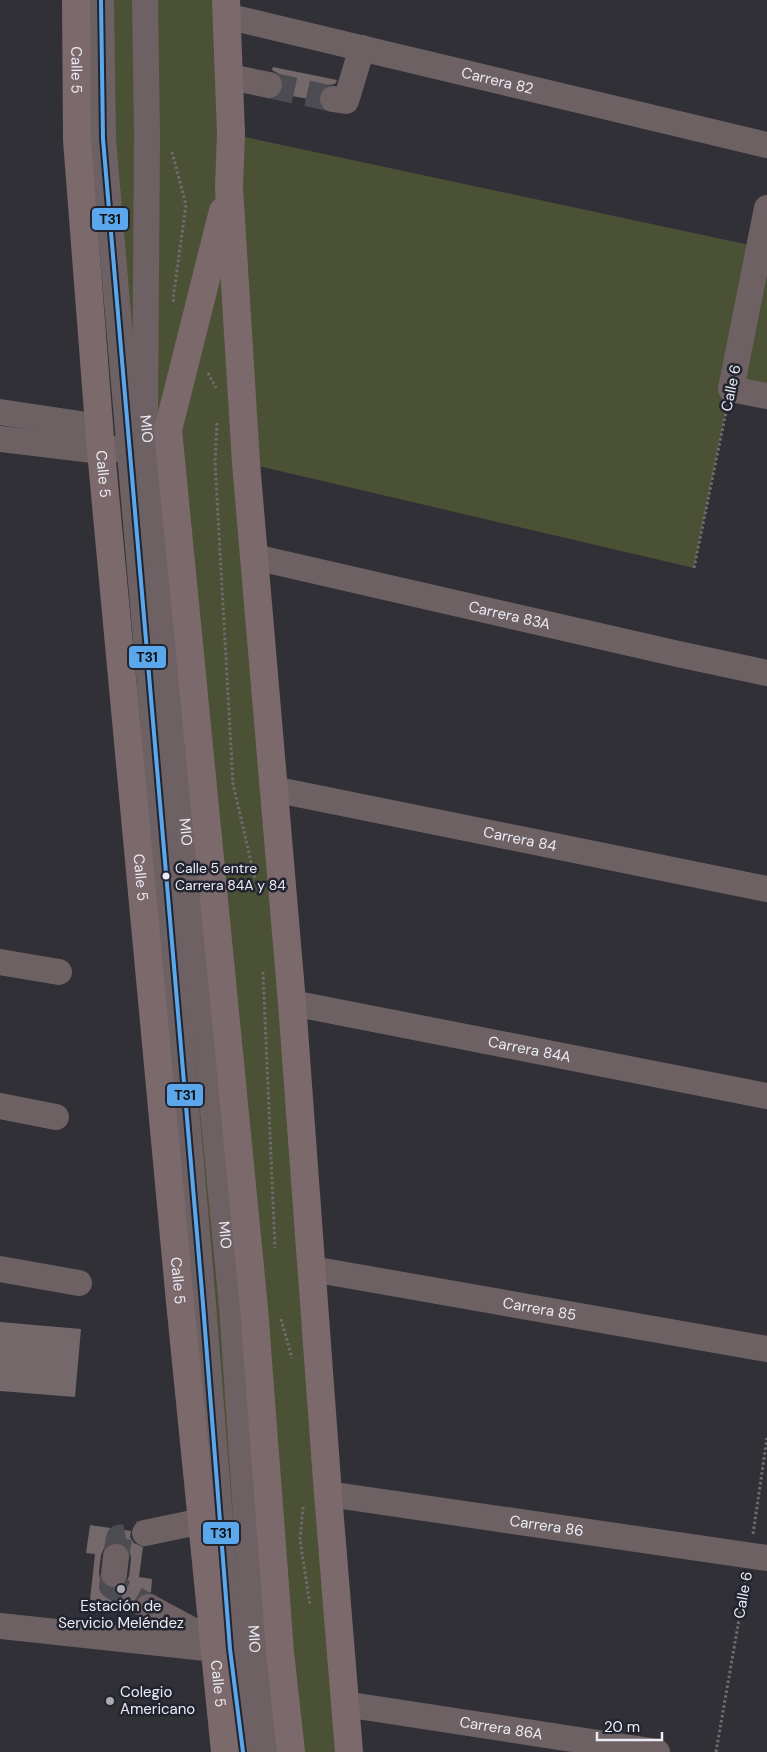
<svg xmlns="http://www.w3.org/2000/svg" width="767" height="1752" font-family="'DM Sans',sans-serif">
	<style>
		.green { fill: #4b5134 }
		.building { fill: #74686a; fill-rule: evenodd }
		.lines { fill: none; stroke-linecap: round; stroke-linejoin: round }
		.minor-tunnel { stroke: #4c4c52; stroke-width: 26; stroke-dasharray: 26 13; stroke-linecap: butt }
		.path { stroke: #726b6d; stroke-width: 3; stroke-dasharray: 2.5 2.5; stroke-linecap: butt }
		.minor { stroke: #6e6164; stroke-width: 26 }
		.major { stroke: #7c696c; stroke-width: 28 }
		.bus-1-casing { stroke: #22242f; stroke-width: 8 }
		.bus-1 { stroke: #5aa8eb; stroke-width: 4 }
		.bus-dot { fill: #eaebf4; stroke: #22242f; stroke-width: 2 }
		.poi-dot { fill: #a9aab2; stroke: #22242f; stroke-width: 2 }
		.labels { text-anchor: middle; stroke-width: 5; stroke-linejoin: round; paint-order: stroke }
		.bus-label { font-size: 14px; fill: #eaebf4; stroke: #22242f; text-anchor: start }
		.street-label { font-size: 15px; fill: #eaebf4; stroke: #22242f }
		.poi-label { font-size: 15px; fill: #eaebf4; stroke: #22242f }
		.line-badge { stroke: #22242f; stroke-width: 2 }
		.pale-badge-label { font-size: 14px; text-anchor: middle; font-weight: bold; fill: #111 }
	</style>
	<rect width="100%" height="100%" fill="#303036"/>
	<path class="green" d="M101,0H226L231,134L759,247L767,208V396L729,395L694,568L246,463L349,1752H243Z"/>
	<g class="building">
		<path d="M273,67L337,80L335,84L328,85L322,89L318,96L319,101L281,94L284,88L283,81L279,74L272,70Z"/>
		<path d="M0,1322L81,1329L75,1397L0,1391Z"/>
		<path d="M90,1525L131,1531L130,1537L134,1543L143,1547L139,1577L152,1579L151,1592L141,1595L136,1599L135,1605L90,1600L95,1554L86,1553ZM117,1542L125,1545L130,1552L131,1559L129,1576L126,1583L120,1588L113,1589L105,1586L100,1579L99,1572L101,1555L104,1548L110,1543Z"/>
	</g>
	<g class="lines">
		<g class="minor-tunnel">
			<path d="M269,85L333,99"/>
			<path d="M116,1557L119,1538L145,1533"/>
			<path d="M114,1574L112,1586L149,1607"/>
		</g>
		<g class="path">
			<path d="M172,152L186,205L173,299L174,302"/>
			<path d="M208,373L216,388"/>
			<path d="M217,423L215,462L233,784L255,879"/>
			<path d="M694,568L726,412"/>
			<path d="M263,972L275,1248"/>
			<path d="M281,1319L292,1358"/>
			<path d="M303,1507L300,1540L310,1605"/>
			<path d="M753,1534L767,1438"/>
			<path d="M716,1752L746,1579"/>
		</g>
		<g class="minor">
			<path d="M101,0L103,139L203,1304L230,1649L243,1752"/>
			<path id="s1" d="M145,0L147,137L145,413L232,1306L255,1651L267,1752"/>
			<path id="s2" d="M226,16L767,145"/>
			<path d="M230,77L269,85"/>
			<path d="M333,99L346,101L362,48"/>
			<path d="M767,208L731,389L767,396"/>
			<path d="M0,412L100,427"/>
			<path d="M0,439L101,451L123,448"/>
			<path id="s3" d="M254,557L678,654L767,673"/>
			<path id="s4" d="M273,789L767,889"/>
			<path d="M0,962L59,972"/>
			<path id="s5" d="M292,1003L767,1096"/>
			<path d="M0,1106L56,1117"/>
			<path d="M0,1269L79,1283"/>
			<path id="s6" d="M312,1269L767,1349"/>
			<path id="s7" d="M328,1494L767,1558"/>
			<path d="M145,1533L202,1521"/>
			<path d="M114,1574L116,1557"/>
			<path d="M149,1607L214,1642"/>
			<path d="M0,1626L215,1649"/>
			<path id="s8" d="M344,1704L657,1752"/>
		</g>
		<g class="major">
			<path id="s9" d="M76,0L77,140L101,451L180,1302L225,1752"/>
			<path d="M226,0L231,134L229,187L246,463L292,1003L328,1494L349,1752"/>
			<path d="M223,211L168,430L254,1308L280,1652L291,1752"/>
		</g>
		<defs>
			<path id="bus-1" d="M101,0L103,139L203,1304L230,1649L243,1752"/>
		</defs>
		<use href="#bus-1" class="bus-1-casing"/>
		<use href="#bus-1" class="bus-1"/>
	</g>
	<circle class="bus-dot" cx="166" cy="876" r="4.5"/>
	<g class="poi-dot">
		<circle cx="121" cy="1589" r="5"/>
		<circle cx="110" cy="1701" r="5"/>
	</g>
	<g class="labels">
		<g class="bus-label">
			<text x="175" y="873">Calle 5 entre<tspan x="175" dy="17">Carrera 84A y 84</tspan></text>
		</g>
		<g class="street-label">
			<text dy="5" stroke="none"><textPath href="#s9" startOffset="70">Calle 5</textPath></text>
			<text dy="5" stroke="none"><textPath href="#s2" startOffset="279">Carrera 82</textPath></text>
			<text transform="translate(731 388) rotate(-78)" y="5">Calle 6</text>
			<text dy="5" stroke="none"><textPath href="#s1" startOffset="429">MIO</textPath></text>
			<text dy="5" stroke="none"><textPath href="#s9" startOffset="475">Calle 5</textPath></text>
			<text dy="5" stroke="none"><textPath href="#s3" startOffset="262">Carrera 83A</textPath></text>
			<text dy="5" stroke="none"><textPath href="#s1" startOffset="834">MIO</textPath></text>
			<text dy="5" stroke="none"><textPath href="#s4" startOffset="252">Carrera 84</textPath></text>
			<text dy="5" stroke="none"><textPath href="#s9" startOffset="880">Calle 5</textPath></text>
			<text dy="5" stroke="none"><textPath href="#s5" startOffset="242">Carrera 84A</textPath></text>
			<text dy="5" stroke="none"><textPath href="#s1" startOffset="1239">MIO</textPath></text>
			<text dy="5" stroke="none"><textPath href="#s9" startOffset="1285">Calle 5</textPath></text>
			<text dy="5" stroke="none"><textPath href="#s6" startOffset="231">Carrera 85</textPath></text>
			<text dy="5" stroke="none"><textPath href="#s7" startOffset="221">Carrera 86</textPath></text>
			<text transform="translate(743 1595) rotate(-80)" y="5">Calle 6</text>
			<text dy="5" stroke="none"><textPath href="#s1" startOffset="1644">MIO</textPath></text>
			<text dy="5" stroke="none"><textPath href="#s9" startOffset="1690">Calle 5</textPath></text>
			<text dy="5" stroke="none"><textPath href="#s8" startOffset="159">Carrera 86A</textPath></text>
		</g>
		<g class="poi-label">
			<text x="121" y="1611">Estación de<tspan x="121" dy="17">Servicio Meléndez</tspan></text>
			<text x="120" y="1697" text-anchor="start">Colegio<tspan x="120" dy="17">Americano</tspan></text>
		</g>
	</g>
	<g class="line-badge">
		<rect x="91" y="207" width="38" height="24" rx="5" fill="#5aa8eb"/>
		<rect x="128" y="645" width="39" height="24" rx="5" fill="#5aa8eb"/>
		<rect x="166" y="1083" width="38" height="24" rx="5" fill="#5aa8eb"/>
		<rect x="202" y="1521" width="38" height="24" rx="5" fill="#5aa8eb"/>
	</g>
	<g class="pale-badge-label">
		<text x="110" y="224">T31</text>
		<text x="147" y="662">T31</text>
		<text x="185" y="1100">T31</text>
		<text x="221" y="1538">T31</text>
	</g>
	<path d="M597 1732v8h65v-8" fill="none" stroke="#eaebf4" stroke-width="2.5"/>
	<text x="604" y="1732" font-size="15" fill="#eaebf4" stroke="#22242f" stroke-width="4" paint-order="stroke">20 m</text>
</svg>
